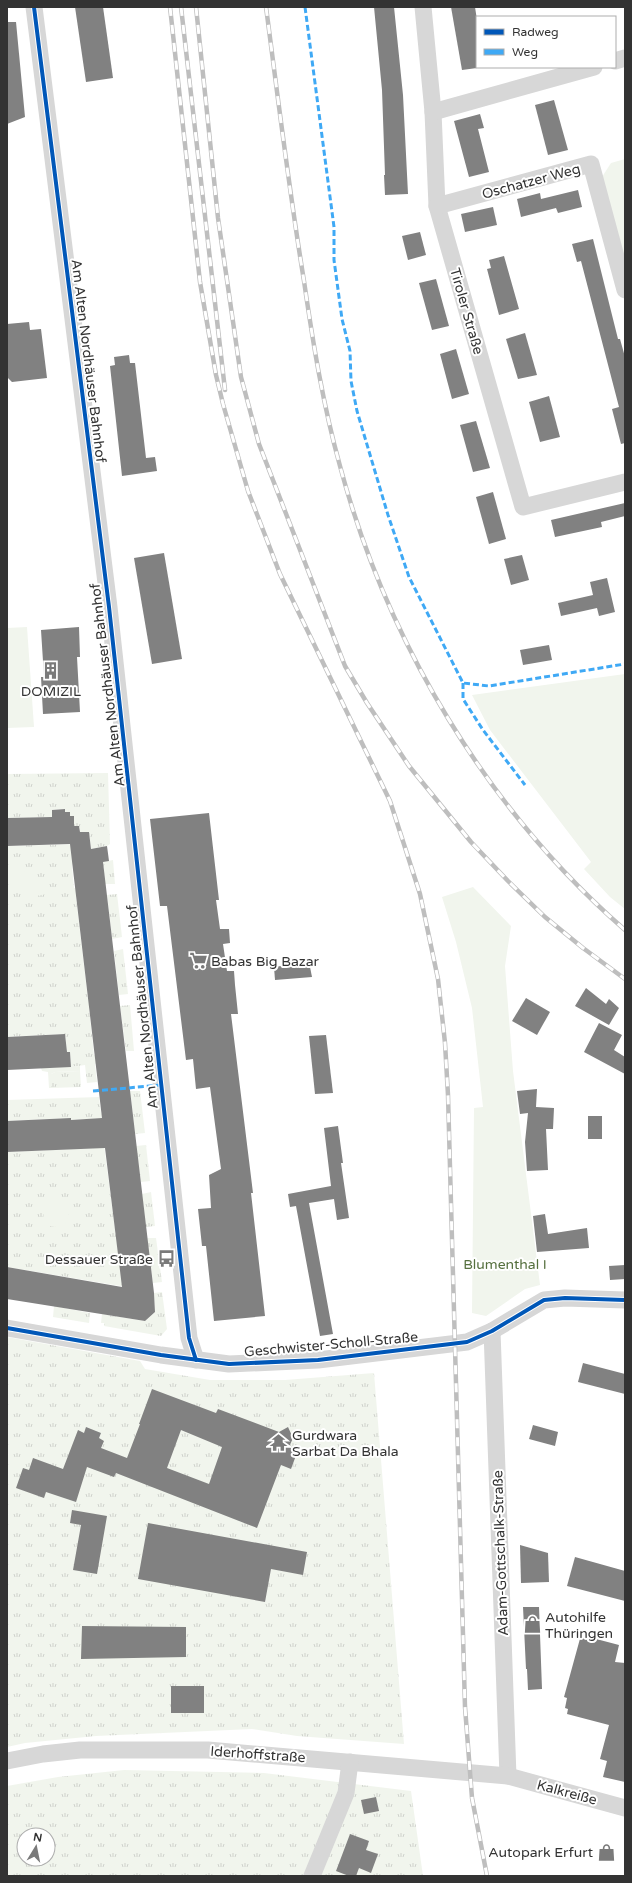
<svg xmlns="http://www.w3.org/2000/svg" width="632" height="1883" font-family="'Varela Round',sans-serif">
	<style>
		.grass { fill: url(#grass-tufts); fill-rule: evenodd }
		.green { fill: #f1f5ed }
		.building { fill: #818181; fill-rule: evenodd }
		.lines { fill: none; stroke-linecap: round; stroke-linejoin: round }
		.minor { stroke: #d7d7d7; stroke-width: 17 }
		.rail-casing { stroke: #bebebe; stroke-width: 4.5 }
		.rail { stroke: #fff; stroke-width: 3; stroke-dasharray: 9; stroke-linecap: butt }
		.quiet { stroke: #3fa9f5; stroke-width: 3; stroke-dasharray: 6 3; stroke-linecap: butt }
		.cycleway-casing { stroke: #fff; stroke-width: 6 }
		.cycleway { stroke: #0057b8; stroke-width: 4 }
		.labels { text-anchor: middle; stroke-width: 4; stroke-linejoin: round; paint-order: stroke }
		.street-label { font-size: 14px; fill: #333; stroke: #fff }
		.poi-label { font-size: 14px; fill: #333; stroke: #fff; text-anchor: start }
		.park-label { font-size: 14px; fill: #56703f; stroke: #fff }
	</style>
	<defs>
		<pattern id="grass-tufts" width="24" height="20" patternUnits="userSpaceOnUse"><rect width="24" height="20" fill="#f1f5ed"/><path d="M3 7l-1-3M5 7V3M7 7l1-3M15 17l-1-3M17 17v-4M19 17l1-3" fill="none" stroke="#cfd2cc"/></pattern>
	</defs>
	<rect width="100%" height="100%" fill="#fff"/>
	<g class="grass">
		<path d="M108,773L110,844L107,846L91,849L89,832H80L79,826H74V816H70V812H65V809L52,810V817L7,818V774Z"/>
		<path d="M79,844L72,866L74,888H78L79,896L76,897L88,999H90L91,1007H89L94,1055H97L98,1063L95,1064L97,1082L87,1083L85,1065L71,1067L70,1052H67L65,1034L7,1037V846Z"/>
		<path d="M113,860L115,884H105L103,862Z"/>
		<path d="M117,894L122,937L112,939L107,895Z"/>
		<path d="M123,949L128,994L119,995L114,951Z"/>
		<path d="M130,1005L134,1051H126L120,1006Z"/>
		<path d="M80,1071L81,1087L51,1088V1074L55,1072Z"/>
		<path d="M127,1091H140L145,1133L135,1134L131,1098Z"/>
		<path d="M99,1097L101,1113L106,1118L71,1120V1118L7,1121V1100Z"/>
		<path d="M104,1145L121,1274L126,1287L7,1267V1152L94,1148Z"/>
		<path d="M146,1145L150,1181L141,1182L136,1146Z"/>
		<path d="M151,1192L155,1226L146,1227L142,1194Z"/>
		<path d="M147,1238H156L162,1282L153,1283Z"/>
		<path d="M162,1292L167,1329L161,1336L104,1326V1323H101L102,1314L145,1321L155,1312L154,1293Z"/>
		<path d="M54,1306L90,1313L89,1323L53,1317Z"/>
		<path d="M7,1337L140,1361L145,1369L210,1380H285L374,1373L404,1744L297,1736L252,1729L96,1736L25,1743L7,1747Z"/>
		<path d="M124,1770L264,1773L411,1791L423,1876H7V1786L58,1777ZM24,1835H48V1859H24Z"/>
	</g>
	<g class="green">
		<path d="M625,159V261L602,177L611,163Z"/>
		<path d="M27,627L34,727L7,728V628Z"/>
		<path d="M625,674V909L610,897L584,869L591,862L490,730L472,695Z"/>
		<path d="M7,870C28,871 41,872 46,894L32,897L27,892L28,889L7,874Z"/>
		<path d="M473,887L511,926L505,966L513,1071L540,1285L525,1289L486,1316L472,1313L474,1108L483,1107L472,1008L456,942L442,897Z"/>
		<path d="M80,1066V1071L55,1072L51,1074V1088H49L48,1072L42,1071L41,1068Z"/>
		<path d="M64,1199H71L70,1211L65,1225L55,1227L45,1225C42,1215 43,1208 50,1200Z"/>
	</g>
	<g class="building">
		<path d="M75,7H103L113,78L86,82Z"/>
		<path d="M374,7H394L403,95L408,194L385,195L384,175H385L382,90Z"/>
		<path d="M451,7H475L477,20V68L462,70Z"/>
		<path d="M7,22H16L25,117L7,124Z"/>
		<path d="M554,100L568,150L548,155L535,105Z"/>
		<path d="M480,114L484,128L478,129L489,172L469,177L454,121Z"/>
		<path d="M578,190L582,207L558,213L556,208L521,217L517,199L540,193L541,199Z"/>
		<path d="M493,207L497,225L465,232L461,214Z"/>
		<path d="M420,232L426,255L408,260L402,236Z"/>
		<path d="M593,239L618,339H620L625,357V443L621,444L612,409L619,407L581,261L577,262L572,244Z"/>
		<path d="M504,256L519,309L499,315L487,269L491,268L489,260Z"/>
		<path d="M436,279L449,326L432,330L419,283Z"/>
		<path d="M29,322L30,330L41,329L47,378L12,382L7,377V324Z"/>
		<path d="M525,333L537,375L518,379L506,339Z"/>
		<path d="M456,349L469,394L452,399L440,354Z"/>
		<path d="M129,355L130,363H135L146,458L155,457L157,471L122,476L110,366L115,365L114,357Z"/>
		<path d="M549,396L560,437L540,442L529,402Z"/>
		<path d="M476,421L490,468L473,472L460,425Z"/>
		<path d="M493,492L506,539L489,544L476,497Z"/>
		<path d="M625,503V516L601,522L602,527L555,537L551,520Z"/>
		<path d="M164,553L182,659L152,664L134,558Z"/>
		<path d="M522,555L529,580L511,585L504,559Z"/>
		<path d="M607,578L615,612L599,616L597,608L561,616L558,603L593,595L590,582Z"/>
		<path d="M79,627L80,657H77L80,712L43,714L41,677H44L41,630Z"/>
		<path d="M549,645L552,660L523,665L520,650Z"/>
		<path d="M65,809V812H70V816H74V826H79L80,832H89L91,849L107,846L109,861L103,862L154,1293L155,1312L145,1321L7,1299V1267L122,1287L105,1148L7,1152V1121L71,1118V1120L102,1118L70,844L7,846V818L52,817V810Z"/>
		<path d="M209,813L219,900H216L220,929H229L230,943L223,944L227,971H234L235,985L238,1014H231L253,1193H251L265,1316L214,1321L206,1246H202L198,1209L211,1208L209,1175L221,1169L210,1087L196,1089L193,1059L186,1060L167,906H160L150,819Z"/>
		<path d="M309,962L312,977L275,980L274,967Z"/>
		<path d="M586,988L606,1004L609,999L619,1008L609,1025L575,1006Z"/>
		<path d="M526,998L550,1012L537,1035L512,1021Z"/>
		<path d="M599,1023L622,1035L614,1050L625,1057V1074L584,1052Z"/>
		<path d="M65,1034L67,1052H70L71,1067L7,1070V1037Z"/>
		<path d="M326,1035L333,1093L315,1094L309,1036Z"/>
		<path d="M537,1089L536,1107L554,1108L553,1129H546L548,1170L527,1171L525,1142L528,1113L520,1114L517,1091Z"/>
		<rect x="588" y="1116" width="14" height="23"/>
		<path d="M338,1126L343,1163H341L349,1218L337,1220L334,1199L309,1203L333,1334L320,1336L296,1206L290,1207L288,1194L331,1186L324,1128Z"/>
		<path d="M545,1214L548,1234L587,1228L589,1248L537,1252L533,1216Z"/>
		<path d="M625,1265V1279L610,1280L609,1266Z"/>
		<path d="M583,1363L625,1374V1394L578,1382Z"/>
		<path d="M152,1389L216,1413L218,1409L279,1432L288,1427L293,1438L289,1447L298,1450L291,1469L281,1465L257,1528L116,1473L114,1477L87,1467L76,1502L46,1492L44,1498L16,1488L23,1468L29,1470L33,1458L63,1469L78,1430L84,1433L86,1427L101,1433L99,1438L104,1441L101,1448L127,1458L140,1424H139ZM181,1430L222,1447L209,1484L167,1468Z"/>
		<path d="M533,1425L558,1432L555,1446L529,1439Z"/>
		<path d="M72,1510L107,1516L97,1574L73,1570L81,1525L70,1523Z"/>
		<path d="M148,1523L307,1552L303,1575L271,1569L265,1602L138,1579Z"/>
		<path d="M520,1545L548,1553L549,1582L521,1583Z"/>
		<path d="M575,1557L625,1571V1601L567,1586Z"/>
		<path d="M523,1607H539L542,1689L528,1690L527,1669H526Z"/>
		<path d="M82,1626L186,1627V1657L81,1659Z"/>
		<path d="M581,1635L619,1645L615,1662L625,1663V1782L603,1777L607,1761L600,1759L609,1725L567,1714L568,1709L565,1708L567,1698L564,1697Z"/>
		<rect x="171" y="1686" width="33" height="27"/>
		<path d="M376,1797L379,1811L364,1814L361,1800Z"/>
		<path d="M350,1834L369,1841L366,1850L378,1854L371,1873L359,1868L356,1876H349L336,1871Z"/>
	</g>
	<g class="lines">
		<g class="minor">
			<path d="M34,7L109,607L189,1338L196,1360"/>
			<path d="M423,7L433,112L437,206L523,507L625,482"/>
			<path d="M615,61L625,58"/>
			<path d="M433,112L594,67"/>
			<path d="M437,206L591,164L625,290"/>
			<path d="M7,1328L161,1355L229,1364L318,1360L467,1342L492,1331L544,1300L565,1298L625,1300"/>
			<path d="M492,1331L508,1776"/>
			<path d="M7,1761L43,1754L80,1750H208L508,1776L625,1808"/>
			<path d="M312,1876L346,1793L350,1762"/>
		</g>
		<defs>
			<g id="rail">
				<path d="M170,7L200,282L216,375L223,404L248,491L280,574L390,801L420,894L438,979L445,1043L448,1095L465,1707L472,1798L487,1876"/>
				<path d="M181,7L225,390"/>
				<path d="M196,7L218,218L241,377L259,444L345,666L367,703L409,766L471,842L508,881L545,917L583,948L625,979"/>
				<path d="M266,7C278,98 289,190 304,281C313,343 323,405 340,466C387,642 487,810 625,930"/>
			</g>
		</defs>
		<use href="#rail" class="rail-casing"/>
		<use href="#rail" class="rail"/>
		<g class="quiet">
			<path d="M305,7L334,227V260L342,319L350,351L351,381L357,411L388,515L409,577L463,683L489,686L625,664"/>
			<path d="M463,683V699L483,730L525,785"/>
			<path d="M93,1091L162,1085"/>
		</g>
		<defs>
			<g id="cycleway">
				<path d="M34,7L109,607L189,1338L196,1360"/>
				<path d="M7,1328L161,1355L229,1364L318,1360L467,1342L492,1331L544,1300L565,1298L625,1300"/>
			</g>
		</defs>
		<use href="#cycleway" class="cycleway-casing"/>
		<use href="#cycleway" class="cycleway"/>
	</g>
	<defs>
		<symbol id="building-bare" viewBox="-9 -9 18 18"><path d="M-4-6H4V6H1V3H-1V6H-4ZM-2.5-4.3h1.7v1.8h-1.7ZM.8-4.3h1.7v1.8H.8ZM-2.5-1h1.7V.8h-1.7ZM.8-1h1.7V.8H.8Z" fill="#7a7a7a" stroke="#fff" stroke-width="2.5" paint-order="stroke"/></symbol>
		<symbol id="supermarket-bare" viewBox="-9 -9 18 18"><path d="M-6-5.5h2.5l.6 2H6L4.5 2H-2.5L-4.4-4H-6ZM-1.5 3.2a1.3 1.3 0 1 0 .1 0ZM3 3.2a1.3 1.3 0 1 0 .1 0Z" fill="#7a7a7a" stroke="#fff" stroke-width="2.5" paint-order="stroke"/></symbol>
		<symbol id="bus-bare" viewBox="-9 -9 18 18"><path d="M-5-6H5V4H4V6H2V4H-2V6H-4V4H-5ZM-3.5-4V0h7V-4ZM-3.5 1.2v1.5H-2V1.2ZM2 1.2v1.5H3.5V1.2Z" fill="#7a7a7a" stroke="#fff" stroke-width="2.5" paint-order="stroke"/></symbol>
		<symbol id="temple-bare" viewBox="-9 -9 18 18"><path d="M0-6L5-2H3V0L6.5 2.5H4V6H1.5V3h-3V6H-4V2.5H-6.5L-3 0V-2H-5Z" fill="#7a7a7a" stroke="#fff" stroke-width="2.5" paint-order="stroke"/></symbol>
		<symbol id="shop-bare" viewBox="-9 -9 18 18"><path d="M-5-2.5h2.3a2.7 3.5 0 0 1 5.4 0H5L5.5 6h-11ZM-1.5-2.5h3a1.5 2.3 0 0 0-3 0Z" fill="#7a7a7a" stroke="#fff" stroke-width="2.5" paint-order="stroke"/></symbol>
	</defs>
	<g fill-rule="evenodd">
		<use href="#building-bare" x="38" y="658" width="25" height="25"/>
		<use href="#supermarket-bare" x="186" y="948" width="25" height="25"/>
		<use href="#bus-bare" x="154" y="1246" width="25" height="25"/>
		<use href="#temple-bare" x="266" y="1430" width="25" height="25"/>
		<use href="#shop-bare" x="520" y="1612" width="25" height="25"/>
		<use href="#shop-bare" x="594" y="1840" width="25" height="25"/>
	</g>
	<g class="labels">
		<g class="street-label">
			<text transform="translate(531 181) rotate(-15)" y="5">Oschatzer Weg</text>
			<text transform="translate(467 311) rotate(74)" y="5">Tiroler Straße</text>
			<text transform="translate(89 361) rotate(83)" y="5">Am Alten Nordhäuser Bahnhof</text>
			<text transform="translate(107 685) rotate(-97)" y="5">Am Alten Nordhäuser Bahnhof</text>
			<text transform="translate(142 1007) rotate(-96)" y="5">Am Alten Nordhäuser Bahnhof</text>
			<text transform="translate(331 1344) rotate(-5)" y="5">Geschwister-Scholl-Straße</text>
			<text transform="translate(500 1553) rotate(-92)" y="5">Adam-Gottschalk-Straße</text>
			<text transform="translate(258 1754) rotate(4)" y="5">Iderhoffstraße</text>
			<text transform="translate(567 1792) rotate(15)" y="5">Kalkreiße</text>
		</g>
		<g class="poi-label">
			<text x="51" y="696" text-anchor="middle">DOMIZIL</text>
			<text x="211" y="966">Babas Big Bazar</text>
			<text x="153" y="1264" text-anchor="end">Dessauer Straße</text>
			<text x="292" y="1440">Gurdwara<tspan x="292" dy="16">Sarbat Da Bhala</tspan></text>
			<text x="545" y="1622">Autohilfe<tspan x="545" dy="16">Thüringen</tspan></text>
			<text x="593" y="1857" text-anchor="end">Autopark Erfurt</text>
		</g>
		<g class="park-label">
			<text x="505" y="1269">Blumenthal I</text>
		</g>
	</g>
	<rect width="632" height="1883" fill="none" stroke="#333333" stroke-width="16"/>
	<rect x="476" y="16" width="140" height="52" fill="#ffffff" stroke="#adadad"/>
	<rect x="484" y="29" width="20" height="6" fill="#0057b8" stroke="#adadad"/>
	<text x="512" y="36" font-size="12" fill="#333333">Radweg</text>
	<rect x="484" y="49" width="20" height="6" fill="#3fa9f5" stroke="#adadad"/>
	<text x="512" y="56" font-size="12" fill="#333333">Weg</text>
	<g transform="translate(36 1847) rotate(10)"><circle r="19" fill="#ffffff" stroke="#adadad"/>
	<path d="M0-3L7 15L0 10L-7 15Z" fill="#7a7a7a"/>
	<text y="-6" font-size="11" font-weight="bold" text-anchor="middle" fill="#333333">N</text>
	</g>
</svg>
